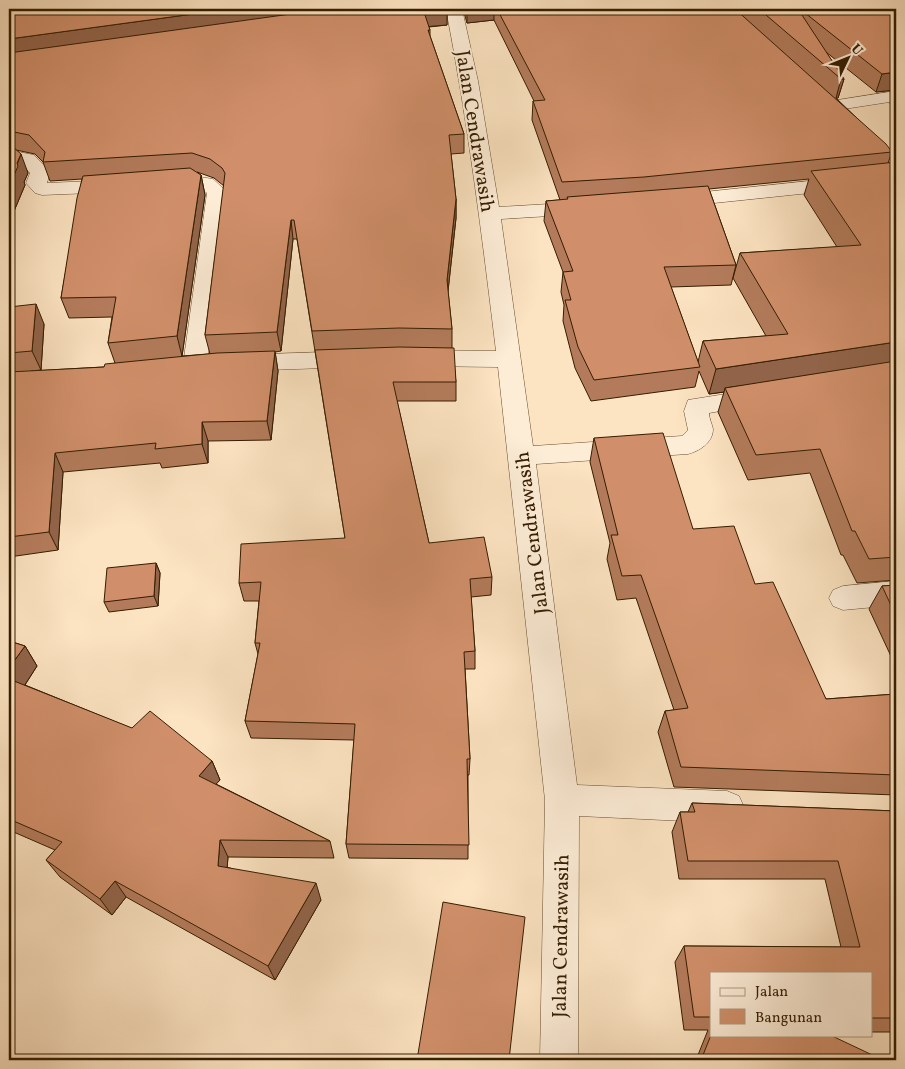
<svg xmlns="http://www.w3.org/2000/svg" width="905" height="1069" font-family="Vollkorn,serif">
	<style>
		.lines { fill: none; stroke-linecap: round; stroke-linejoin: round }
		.minor-casing { stroke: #664e30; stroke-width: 1 }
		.minor { fill: #fdedd7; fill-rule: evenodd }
		.wall { fill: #b37b5b; stroke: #341d00; fill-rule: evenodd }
		.shaded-wall { fill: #92644a; stroke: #341d00 }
		.building { fill: #d08f6a; stroke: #341d00 }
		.labels { text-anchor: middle; stroke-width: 4; stroke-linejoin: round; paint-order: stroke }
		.street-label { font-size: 20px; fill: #341d00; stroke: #fdedd7 }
	</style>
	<rect width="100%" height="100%" fill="#fce3c1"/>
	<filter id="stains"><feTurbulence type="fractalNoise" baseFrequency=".004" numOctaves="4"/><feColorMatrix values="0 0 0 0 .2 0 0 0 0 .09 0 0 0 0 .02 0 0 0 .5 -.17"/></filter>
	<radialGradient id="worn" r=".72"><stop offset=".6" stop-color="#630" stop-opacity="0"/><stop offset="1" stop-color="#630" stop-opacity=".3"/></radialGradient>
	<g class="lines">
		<defs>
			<g id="minor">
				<path d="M446,9H462L478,81L499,207L583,202L590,204L593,208L590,212L583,214L501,219L533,446L682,436L688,430L684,411L688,400L757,389L766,391L769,397L766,403L709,413C709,418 712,424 713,429C713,443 699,451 688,454L536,464L577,785L727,791L739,796L744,807L739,818L727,823L579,816L578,1060H540L545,800L498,367L417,366L409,364L405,358L409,352L417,350L496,351C482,236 468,122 446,9Z"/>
				<path d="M896,91V101L831,111L825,110L822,106L825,102L831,101Z"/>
				<path d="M9,150L34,155L50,172L47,183L116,180L123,182L126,186L123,190L116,192L42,195L35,193L26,183L30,173L21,164L9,162Z"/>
				<path d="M896,172V184L676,207L669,205L666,201L669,197L676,195Z"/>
				<path d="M187,175L213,179L227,192L207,365L203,371L195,373L187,371L183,365L207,193C193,181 175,190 159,186L156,182L159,178Z"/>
				<path d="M354,351L362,353L366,359L362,365L354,367L239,371L231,369L227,363L231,357L239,355Z"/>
				<path d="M896,581V605L843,610L833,606L829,598L833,590L843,586Z"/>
			</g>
		</defs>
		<use href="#minor" class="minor-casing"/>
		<use href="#minor" class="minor"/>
	</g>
	<g class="wall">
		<path d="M9,9H447V25L429,27L430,30V36L464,134V153L451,154L456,199V218L448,291L452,329V348L456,382V401H397L429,543L492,577L491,595L471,597L475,651V669H465L470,759L469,775H468V859L349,858L346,844L354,740L251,738L245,721L258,654L255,643L259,601H244L239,583L345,538L297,239H293L281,351L275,352L278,371L271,440L208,441V463L162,468L160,463L63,472L58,550L9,557V307L44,324L41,370L31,371L104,367L115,363L108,343L112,317L69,318L61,298L82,179L50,181L43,162L35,154L16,150L28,173L24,182L25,185L9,223ZM197,172L214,178L224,186L205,335L210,354L182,356L205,195L201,175Z"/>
		<path d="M463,9H896V109L890,104L895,90L876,92L826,52L844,79L838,98H836L892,152L888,163L896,162V580L857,583L843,555H841L810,473L748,480L718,412L724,392L709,394L699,371L695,387L591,401L575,368L563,321L564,305L561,292L563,272L544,221L546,201L560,200L532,120L533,101H534L494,20L467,23ZM809,179L804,195L837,247L740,253L733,278L766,336L703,341L698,362L671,287L731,285L736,265L709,189Z"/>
		<path d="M594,438L693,529L755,584L826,699L896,694V795L674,787L658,732L665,711L674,710L636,598L617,600L607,559L610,543L590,462Z"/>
		<path d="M156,563L160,573L158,606L109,612L104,602Z"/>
		<path d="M896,585V667L869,609L882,586Z"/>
		<path d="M9,641L25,646L37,666L25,685L212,761L220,780L216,784L330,841L334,858L228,857L227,867L321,900L275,980L126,897L112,915L60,877L46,860L55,850L9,830Z"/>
		<path d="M692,803L896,811V1032H871V973H711V1035L883,1060H696L708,1030H684L675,962L684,946L841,947L825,879H679L672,832L680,812H688Z"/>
	</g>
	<g class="shaded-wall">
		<path d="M230,9H360L9,58V39Z"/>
		<path d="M423,9H447V25L423,27Z"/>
		<path d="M467,9H494V20L467,23Z"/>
		<path d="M896,72V86L895,90L876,92L882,74Z"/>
		<path d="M841,79H844L838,98H836Z"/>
		<path d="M21,154L28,173L24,182L25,185L9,223V187Z"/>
		<path d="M201,175L205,195L182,356L177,336Z"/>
		<path d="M456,199V218L447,300V280Z"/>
		<path d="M291,220L293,239L281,351L277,332Z"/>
		<path d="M36,304L44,324L41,370L32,351Z"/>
		<path d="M896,342V365L725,388L724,392L709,394L716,369Z"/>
		<path d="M275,351L278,371L271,440L267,421Z"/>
		<path d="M202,422L208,441V463L202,444Z"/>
		<path d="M55,453L63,472L58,550L49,532Z"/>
		<path d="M156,563L160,573L158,606L154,596Z"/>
		<path d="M25,646L37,666L17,697L9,685V668Z"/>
		<path d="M212,761L220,780L207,794L199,776Z"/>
		<path d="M220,840L228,857L226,882L218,866Z"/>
		<path d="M115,881L126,897L112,915L100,899Z"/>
		<path d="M316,883L321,900L275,980L268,966Z"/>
	</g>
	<g class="building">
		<path d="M9,9H230L9,39Z"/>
		<path d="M327,9H430H423L430,30H428L464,134L449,135L456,199L447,280L452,329L399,328L312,331L294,220H291L277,332L205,335L225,173L222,168L210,159L192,153L43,162L45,152L29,135L9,131V53Z"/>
		<path d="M497,9H735L886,144L892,152L644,177L562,182L533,101L545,100Z"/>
		<path d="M759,9H798L844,79H841Z"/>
		<path d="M800,9H896V72L882,74Z"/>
		<path d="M9,146L13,147L21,154L17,163L18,166L9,187Z"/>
		<path d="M896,162V342L716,369L703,341L788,334L740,253L861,245L811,171Z"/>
		<path d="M190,168L201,175L177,336L108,343L116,297L61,298L77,198L83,176Z"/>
		<path d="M708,186L736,265L664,267L700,367L594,380L578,347L565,300H571L563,272L573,271L546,201L568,199L567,197Z"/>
		<path d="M36,304L32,351L9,353V307Z"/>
		<path d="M399,347L454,348L456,382H393L429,543L484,537L492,577L470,579L475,651L464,652L470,759H467L469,845L346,844L355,724L245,721L260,643H255L261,582L239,583L241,544L345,538L315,350Z"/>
		<path d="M275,351L267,421L202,422V444L155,449L156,443L55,453L49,532L9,537V372L104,367L105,364L217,353Z"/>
		<path d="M896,361V557L869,559L855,531H852L820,449L756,455L725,388Z"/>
		<path d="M663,433L693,529L734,526L755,584L773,582L826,699L896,694V775L681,767L665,711L688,708L641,575L622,576L611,535H618L594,438Z"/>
		<path d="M156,563L154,596L104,602L107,568Z"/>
		<path d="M896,585V616L882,586Z"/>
		<path d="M9,641L25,646L9,668Z"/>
		<path d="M9,679L132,728L150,711L212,761L199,776L330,841L220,840L218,866L316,883L268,966L115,881L100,899L46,860L62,842L9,819Z"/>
		<path d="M692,803L896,811V1018H871V973H711V1017H694L684,946L860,947L838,861H688L680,812H695Z"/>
		<path d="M443,902L525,917L509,1060H417Z"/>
		<path d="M711,1035H830L883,1060H701Z"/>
	</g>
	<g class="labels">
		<g class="street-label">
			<text transform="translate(476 131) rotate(81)" y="7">Jalan Cendrawasih</text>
			<text transform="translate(531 533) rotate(-97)" y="7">Jalan Cendrawasih</text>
			<text transform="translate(560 936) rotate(-89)" y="7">Jalan Cendrawasih</text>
		</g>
	</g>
	<rect width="905" height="1069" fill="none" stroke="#fce3c1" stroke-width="30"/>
	<rect x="10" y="10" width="885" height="1049" fill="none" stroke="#341d00" stroke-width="2.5"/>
	<rect x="15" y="15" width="875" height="1039" fill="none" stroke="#341d00"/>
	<rect x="710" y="972" width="162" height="65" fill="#fdedd7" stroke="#ad9a81"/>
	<rect x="720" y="988" width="25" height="8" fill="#fdedd7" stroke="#ad9a81"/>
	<text x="755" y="996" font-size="15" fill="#341d00">Jalan</text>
	<rect x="720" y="1009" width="25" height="15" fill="#d08f6a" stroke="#ad9a81"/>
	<text x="755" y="1022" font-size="15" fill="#341d00">Bangunan</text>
	<g transform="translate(848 58) rotate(47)" stroke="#fdedd7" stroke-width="4" paint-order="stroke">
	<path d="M0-4L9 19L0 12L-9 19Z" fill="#341d00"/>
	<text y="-8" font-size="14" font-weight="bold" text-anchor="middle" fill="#341d00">U</text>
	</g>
	<rect width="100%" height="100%" filter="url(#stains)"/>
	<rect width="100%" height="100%" fill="url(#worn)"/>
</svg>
